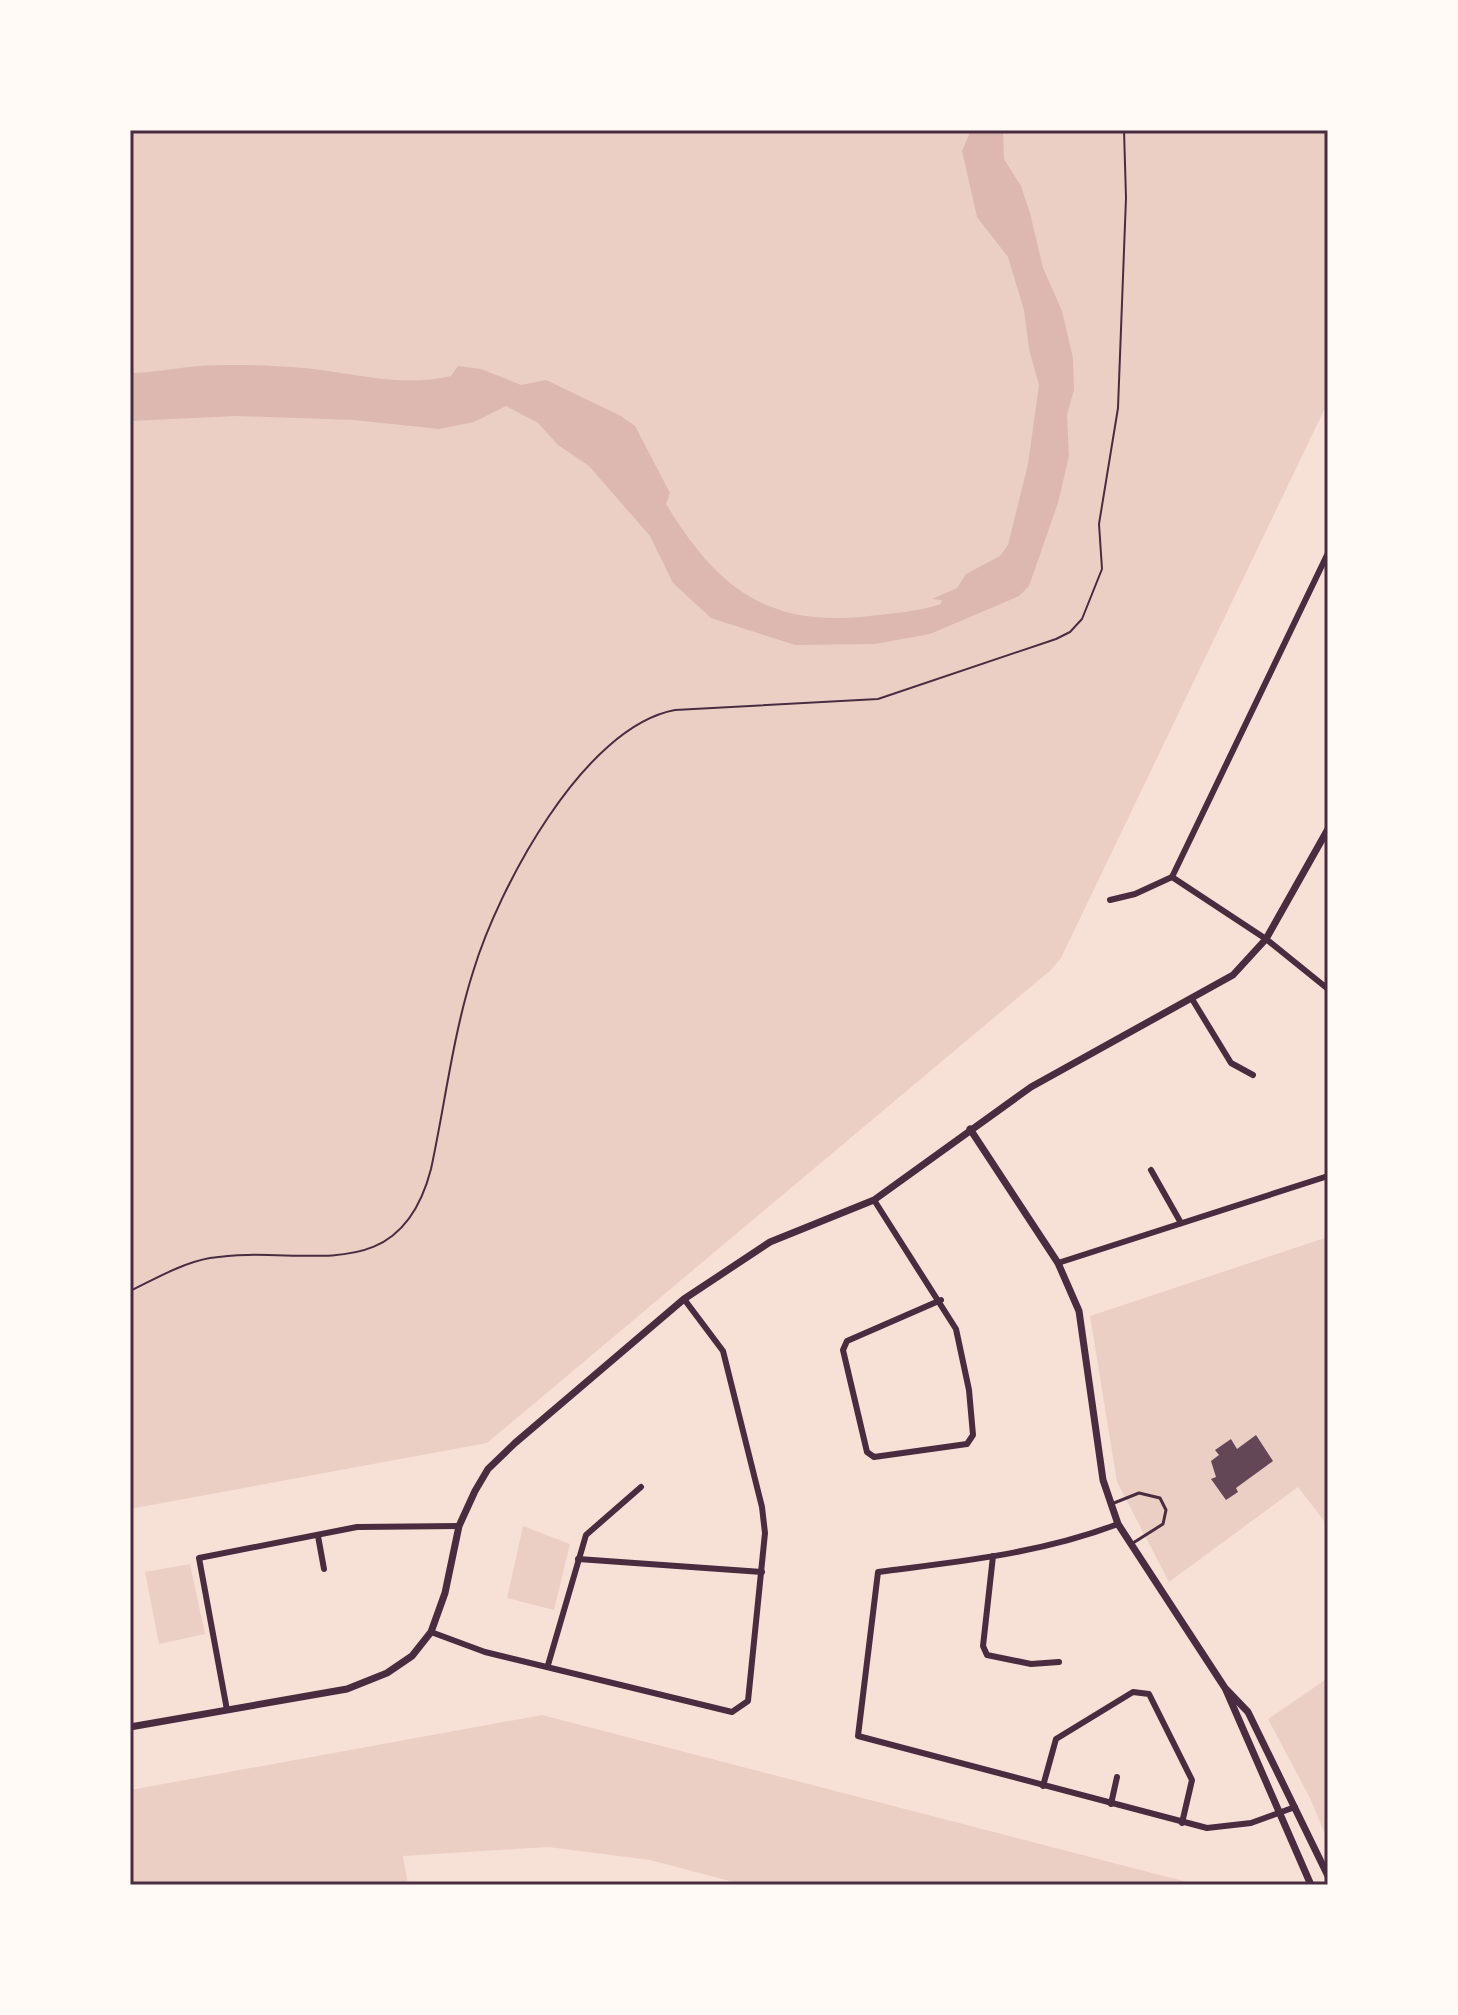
<svg xmlns="http://www.w3.org/2000/svg" width="1458" height="2015" font-family="Roboto,sans-serif">
	<style>
		.green { fill: #ebcfc5 }
		.water { fill: #dcb8b0 }
		.building { fill: #644757 }
		.lines { fill: none; stroke-linecap: round; stroke-linejoin: round }
		.path { stroke: #4a2c40; stroke-width: 2 }
		.service { stroke: #4a2c40; stroke-width: 3 }
		.minor { stroke: #4a2c40; stroke-width: 6 }
		.tertiary { stroke: #4a2c40; stroke-width: 7 }
		.neatline { fill: none; stroke: #4a2c40; stroke-width: 3 }
	</style>
	<rect width="100%" height="100%" fill="#f7e1d7"/>
	<g class="green">
		<path d="M130,130H1328V402L1061,958L1052,969L487,1443L130,1509Z"/>
		<path d="M1328,1237V1526L1298,1487L1169,1582L1117,1482L1090,1316Z"/>
		<path d="M523,1526L570,1544L554,1610L507,1598Z"/>
		<path d="M190,1564L205,1634L159,1644L145,1572Z"/>
		<path d="M1328,1678V1841L1310,1798L1268,1719Z"/>
		<path d="M542,1715L1156,1874L1199,1885H745L650,1860L548,1847L403,1856L408,1885H130V1790Z"/>
	</g>
	<path class="water" d="M971,130H1003L1004,159L1021,186L1030,213L1043,268L1062,311L1073,358L1074,390L1067,415L1069,456L1058,503L1029,586L1019,596L930,634L875,644L795,645L711,618L673,583L650,536L589,466L558,445L538,423L506,406L474,422L439,429L354,420L237,416L130,421V373C152,373 175,368 198,366C228,364 261,365 291,367C345,370 397,389 451,376L458,366L481,369L521,385L546,380L621,416L635,426L670,493L666,504C717,588 768,628 869,616C894,613 916,612 941,604L942,600L932,599L957,588L966,574L1000,556L1008,545L1028,464L1039,385L1029,349L1024,310L1008,257L977,217L962,151Z"/>
	<path class="building" d="M1256,1435L1273,1461L1236,1488L1238,1492L1226,1500L1211,1479L1216,1477L1211,1461L1219,1455L1215,1450L1231,1439L1237,1449Z"/>
	<g class="lines">
		<path class="path" d="M130,1291C155,1279 182,1263 210,1258C302,1243 399,1293 431,1169C445,1104 453,1035 473,972C498,889 583,727 675,710L878,699L1056,639L1070,632L1082,619L1102,569L1099,524L1118,408L1126,198L1124,130"/>
		<path class="service" d="M1114,1503L1139,1493L1160,1498L1166,1510L1163,1524L1133,1543"/>
		<g class="minor">
			<path d="M1328,553L1172,877L1266,939L1328,989"/>
			<path d="M1110,900L1135,894L1172,877"/>
			<path d="M1192,999L1231,1063L1253,1075"/>
			<path d="M1151,1170L1181,1223"/>
			<path d="M874,1200L956,1329L969,1390L973,1435L967,1444L874,1457L867,1452L843,1350L847,1341L941,1300"/>
			<path d="M1058,1263L1328,1176"/>
			<path d="M1118,1524C1039,1554 961,1561 878,1572L858,1736L1207,1828L1251,1823L1295,1807"/>
			<path d="M318,1536L324,1569"/>
			<path d="M993,1556L983,1646L987,1655L1031,1664L1059,1662"/>
			<path d="M578,1559L762,1572"/>
			<path d="M431,1632L485,1652L732,1712L748,1701L765,1533L762,1507L723,1351L684,1299"/>
			<path d="M548,1665L586,1535L641,1487"/>
			<path d="M227,1710L199,1558L357,1527L459,1526"/>
			<path d="M1043,1786L1056,1739L1133,1692L1149,1694L1192,1780L1182,1823"/>
			<path d="M1111,1804L1117,1777"/>
		</g>
		<g class="tertiary">
			<path d="M970,1129L1058,1263L1079,1311L1103,1480L1118,1524L1225,1688L1248,1712L1328,1876"/>
			<path d="M1226,1690L1311,1885"/>
			<path d="M130,1727L347,1689L387,1673L412,1656L431,1632L445,1593L459,1526L475,1491L488,1469L515,1443L684,1299L770,1242L874,1200L1031,1087L1233,975L1266,939L1328,829"/>
		</g>
	</g>
	<rect width="1458" height="2015" fill="none" stroke="#fffaf5" stroke-width="264"/>
	<rect x="132" y="132" width="1194" height="1751" class="neatline"/>
</svg>
